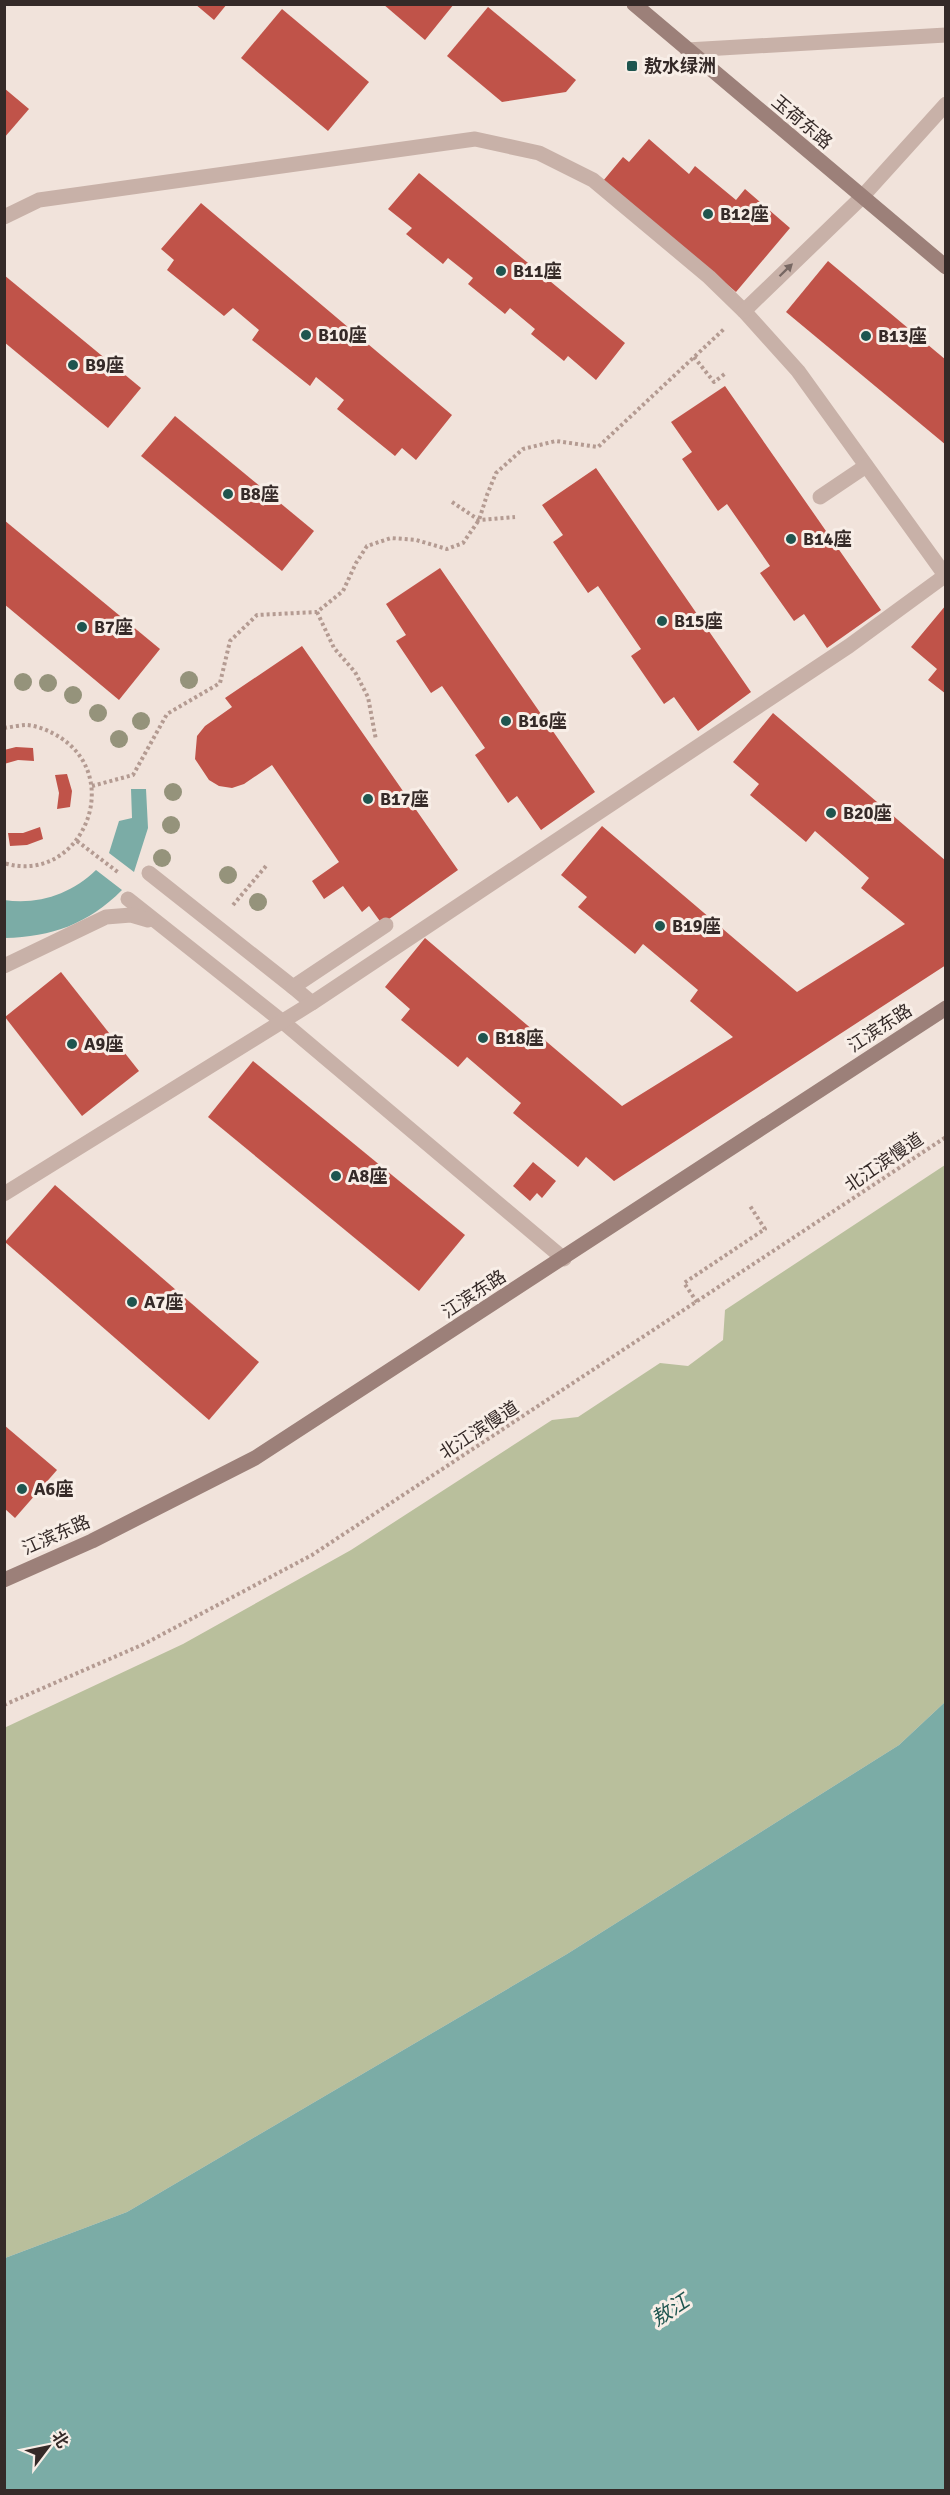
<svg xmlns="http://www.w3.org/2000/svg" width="950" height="2495" font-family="Signika,'Noto Sans SC',sans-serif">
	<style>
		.green { fill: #b9bf9c }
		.water { fill: #7baca6 }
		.building { fill: #c05349 }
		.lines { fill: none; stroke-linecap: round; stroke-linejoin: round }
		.path { stroke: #b49b92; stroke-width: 4; stroke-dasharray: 3 3; stroke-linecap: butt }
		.service { stroke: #c8b1a8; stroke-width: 15 }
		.minor { stroke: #c8b1a8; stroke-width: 15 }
		.secondary { stroke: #9c8079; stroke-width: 15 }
		.tree { fill: #95937b }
		.oneway { fill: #776762 }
		.poi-dot { fill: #1f554f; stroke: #f8eee7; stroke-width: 2 }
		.labels { text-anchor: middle; stroke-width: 6; stroke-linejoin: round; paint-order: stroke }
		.poi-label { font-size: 18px; font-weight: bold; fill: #352a28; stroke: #f8eee7; text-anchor: start }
		.street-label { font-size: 18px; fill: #352a28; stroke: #f8eee7 }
		.water-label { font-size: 20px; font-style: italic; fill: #1f554f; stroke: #f8eee7 }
	</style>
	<rect width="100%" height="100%" fill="#f1e3db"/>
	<path class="green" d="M945,1165V1702L899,1745L567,1954L127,2212L5,2258L4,1728L183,1644L351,1550L552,1420L578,1417L660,1363L688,1366L723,1340L725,1310Z"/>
	<g class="water">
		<path d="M131,789H146L148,828L134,872L109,853L119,821L132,818Z"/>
		<path d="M96,870L122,890C88,924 52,937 5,938L4,900C39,905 71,894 96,870Z"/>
		<path d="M945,1702V2490H5V2258L127,2212L567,1954L899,1745Z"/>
	</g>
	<g class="building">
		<path d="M195,4H227L214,20Z"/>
		<path d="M383,4H454L425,40Z"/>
		<path d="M488,7L576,80L566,92L502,102L447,56Z"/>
		<path d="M282,9L369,82L328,131L241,58Z"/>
		<path d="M4,88L29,109L4,138Z"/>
		<path d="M649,139L689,174L695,166L736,200L745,189L790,228L736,292L603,181L623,157L629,162Z"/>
		<path d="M419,173L625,343L596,380L568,356L564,361L531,334L535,329L510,308L505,314L468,284L473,278L448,258L443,264L406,234L412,228L388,209Z"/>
		<path d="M201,203L452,415L416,460L402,448L395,456L337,409L344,400L316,377L310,386L252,340L259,330L233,308L224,316L167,270L174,260L161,249Z"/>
		<path d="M828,261L946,360V445L786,312Z"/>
		<path d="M4,275L141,388L108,428L4,342Z"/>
		<path d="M725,386L881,610L827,648L804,614L794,621L760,573L770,566L727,504L718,511L682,459L692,452L671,422Z"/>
		<path d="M175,416L314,531L282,571L141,456Z"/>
		<path d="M596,468L751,692L698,731L674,697L664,704L631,656L641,649L598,586L588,593L553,542L563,535L542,505Z"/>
		<path d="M4,520L160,649L119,700L4,604Z"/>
		<path d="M440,568L595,792L541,830L517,796L508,803L475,755L485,748L442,686L431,693L396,641L406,635L386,604Z"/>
		<path d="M946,605V694L928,680L937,669L911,647Z"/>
		<path d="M302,646L458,870L382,924L369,906L362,912L343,886L324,899L312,881L339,862L272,765L244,784L232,788L219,786L209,780L195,759L197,736L205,726L232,707L225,698Z"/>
		<path d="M773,713L946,861V965L614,1181L586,1157L578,1167L513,1113L521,1103L467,1057L458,1067L401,1020L410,1009L385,987L425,938L622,1106L733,1037L690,1001L698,990L643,944L635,954L578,907L587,897L561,875L602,826L797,992L905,924L861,888L869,878L815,831L806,842L750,795L759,784L733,762Z"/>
		<path d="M16,747L33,748L34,761L18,760L4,764V750Z"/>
		<path d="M67,774L72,791L70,807L57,809L59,793L55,775Z"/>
		<path d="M40,827L43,839L27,845L10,846L8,833H23Z"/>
		<path d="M61,972L139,1071L82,1116L5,1017Z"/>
		<path d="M253,1061L465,1235L419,1291L208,1117Z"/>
		<path d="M533,1162L556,1181L542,1198L537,1193L530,1201L513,1186Z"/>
		<path d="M55,1185L259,1362L209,1420L5,1242Z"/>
		<path d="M4,1425L57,1470L15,1518L4,1508Z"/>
	</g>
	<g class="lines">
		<g class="path">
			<path d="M694,357L714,382L726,373"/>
			<path d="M452,502L479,520L515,517"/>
			<path d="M317,612L334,648L355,672L368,697L376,740"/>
			<path d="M4,728C12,727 20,725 27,725C39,726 52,732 61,738C126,781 79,886 4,863"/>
			<path d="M92,786L133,775L167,714L220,683L230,641L257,615L317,612L343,591L356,563L367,546L391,538L416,540L447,549L463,543L479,520L487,495L496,473L523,449L556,441L598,447L724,329"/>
			<path d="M77,841L119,873"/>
			<path d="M233,905L266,866"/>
			<path d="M697,1302L684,1283L765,1229L750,1206"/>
			<path d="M4,1705L144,1644L312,1555L946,1137"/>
		</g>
		<path class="service" d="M687,50L946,35"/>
		<g class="minor">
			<path d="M4,217L39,200L475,139L539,153L593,180L709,277L744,311L798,371L945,575"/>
			<path d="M744,311L861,198L946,104"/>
			<path d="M820,497L866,466"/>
			<path d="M149,873L293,987"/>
			<path d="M128,899L283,1022L564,1259"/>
			<path d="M4,966L106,917L131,915L148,920"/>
			<path d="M312,1003L293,987L386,925"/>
			<path d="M4,1194L312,1003L849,646L946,575"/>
		</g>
		<g class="secondary">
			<path d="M634,4L946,267"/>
			<path d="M4,1580L92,1541L255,1458L946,1008"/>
		</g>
	</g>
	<g class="tree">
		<circle cx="189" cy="680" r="9"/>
		<circle cx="23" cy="682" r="9"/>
		<circle cx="48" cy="683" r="9"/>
		<circle cx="73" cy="695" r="9"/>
		<circle cx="98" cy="713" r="9"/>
		<circle cx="141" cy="721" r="9"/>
		<circle cx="119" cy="739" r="9"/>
		<circle cx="173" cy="792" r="9"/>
		<circle cx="171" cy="825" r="9"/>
		<circle cx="162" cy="858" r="9"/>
		<circle cx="228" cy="875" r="9"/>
		<circle cx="258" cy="902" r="9"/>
	</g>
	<defs><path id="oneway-solid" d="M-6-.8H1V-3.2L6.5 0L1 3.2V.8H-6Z" transform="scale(1.5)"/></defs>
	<use class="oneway" href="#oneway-solid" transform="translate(786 270) rotate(-44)"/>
	<g class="poi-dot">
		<rect x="626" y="60" width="12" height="12" rx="3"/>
		<circle cx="708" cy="214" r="6"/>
		<circle cx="501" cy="271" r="6"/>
		<circle cx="306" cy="335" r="6"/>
		<circle cx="866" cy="336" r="6"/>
		<circle cx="73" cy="365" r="6"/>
		<circle cx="228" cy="494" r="6"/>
		<circle cx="791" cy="539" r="6"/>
		<circle cx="662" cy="621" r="6"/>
		<circle cx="82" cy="627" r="6"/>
		<circle cx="506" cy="721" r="6"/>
		<circle cx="368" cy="799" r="6"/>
		<circle cx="831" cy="813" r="6"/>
		<circle cx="660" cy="926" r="6"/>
		<circle cx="483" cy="1038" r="6"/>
		<circle cx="72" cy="1044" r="6"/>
		<circle cx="336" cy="1176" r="6"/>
		<circle cx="132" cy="1302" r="6"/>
		<circle cx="22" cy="1489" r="6"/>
	</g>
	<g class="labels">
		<g class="poi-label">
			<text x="644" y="72">敖水绿洲</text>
			<text x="720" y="220">B12座</text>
			<text x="513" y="277">B11座</text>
			<text x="318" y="341">B10座</text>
			<text x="878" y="342">B13座</text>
			<text x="85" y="371">B9座</text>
			<text x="240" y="500">B8座</text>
			<text x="803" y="545">B14座</text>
			<text x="674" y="627">B15座</text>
			<text x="94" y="633">B7座</text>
			<text x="518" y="727">B16座</text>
			<text x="380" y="805">B17座</text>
			<text x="843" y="819">B20座</text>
			<text x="672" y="932">B19座</text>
			<text x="495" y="1044">B18座</text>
			<text x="84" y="1050">A9座</text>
			<text x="348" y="1182">A8座</text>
			<text x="144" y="1308">A7座</text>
			<text x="34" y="1495">A6座</text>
		</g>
		<g class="street-label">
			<text transform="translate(802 122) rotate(40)" y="6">玉荷东路</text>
			<text transform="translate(880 1028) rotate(-33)" y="6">江滨东路</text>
			<text transform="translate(884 1162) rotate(-34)" y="6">北江滨慢道</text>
			<text transform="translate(474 1294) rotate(-33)" y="6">江滨东路</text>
			<text transform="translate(479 1430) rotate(-33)" y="6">北江滨慢道</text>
			<text transform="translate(56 1535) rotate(-24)" y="6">江滨东路</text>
		</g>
		<g class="water-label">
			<text transform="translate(670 2310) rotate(-33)" y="7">敖江</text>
		</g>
	</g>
	<rect width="950" height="2495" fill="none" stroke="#352a28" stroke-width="12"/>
	<g transform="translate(48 2447) rotate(58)" stroke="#f8eee7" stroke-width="4.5" paint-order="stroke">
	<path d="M0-4.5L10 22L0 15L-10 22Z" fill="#352a28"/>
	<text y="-9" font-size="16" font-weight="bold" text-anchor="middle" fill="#352a28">北</text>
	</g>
</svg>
